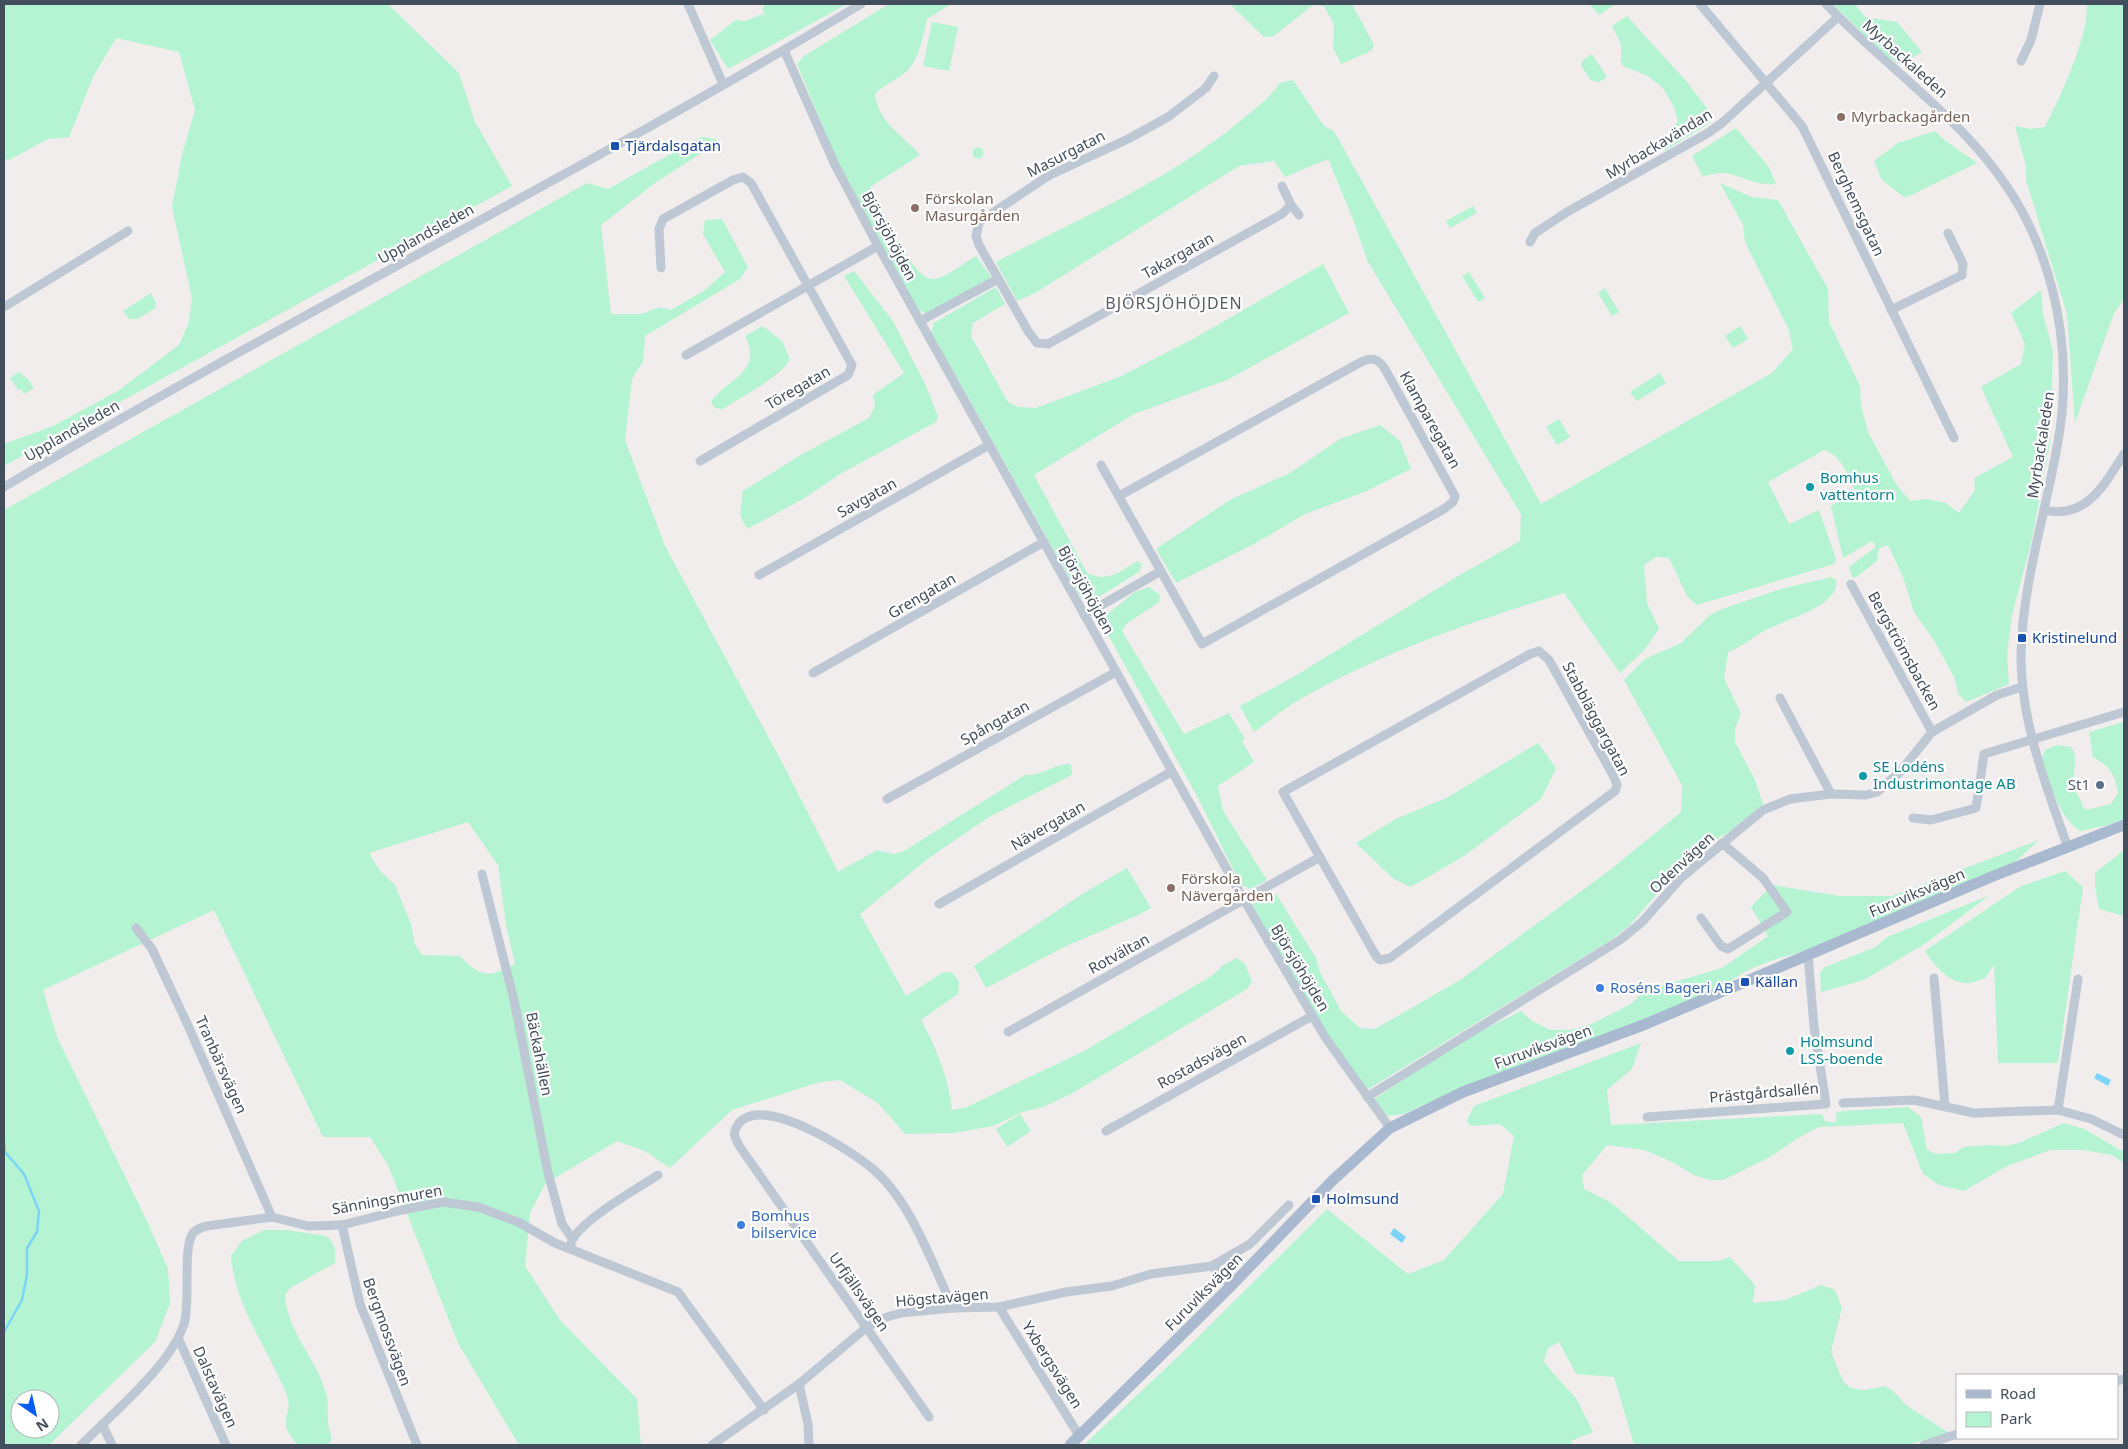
<svg xmlns="http://www.w3.org/2000/svg" width="2128" height="1449" font-family="'Noto Sans',sans-serif">
	<style>
		.green { fill: #b4f4d2; fill-rule: evenodd }
		.water { fill: #7cd4f6 }
		.lines { fill: none; stroke-linecap: round; stroke-linejoin: round }
		.stream { stroke: #7cd4f6; stroke-width: 2.5 }
		.minor { stroke: #bec8d4; stroke-width: 9 }
		.major { stroke: #a9b9d0; stroke-width: 11 }
		.education-dot { fill: #8d6e63; stroke: #fff; stroke-width: 2 }
		.transit-dot { fill: #1a4fb4; stroke: #fff; stroke-width: 2 }
		.culture-dot { fill: #0f9aa8; stroke: #fff; stroke-width: 2 }
		.service-dot { fill: #5c6f8a; stroke: #fff; stroke-width: 2 }
		.shop-dot { fill: #3f7fe0; stroke: #fff; stroke-width: 2 }
		.labels { text-anchor: middle; stroke-width: 4.5; stroke-linejoin: round; paint-order: stroke }
		.street-label { font-size: 15px; fill: #434e5c; stroke: #fff }
		.education-label { font-size: 15px; fill: #785e54; stroke: #fff; text-anchor: start }
		.transit-label { font-size: 15px; fill: #164399; stroke: #fff; text-anchor: start }
		.culture-label { font-size: 15px; fill: #0d838f; stroke: #fff; text-anchor: start }
		.service-label { font-size: 15px; fill: #4e5e75; stroke: #fff; text-anchor: end }
		.shop-label { font-size: 15px; fill: #366cbe; stroke: #fff; text-anchor: start }
		.neighbourhood-label { font-size: 16px; letter-spacing: 1px; fill: #595c63; stroke: #fff }
	</style>
	<rect width="100%" height="100%" fill="#f0edec"/>
	<g class="green">
		<path d="M4,4H388L459,73L475,122L512,186L4,466V444L53,426L118,391L179,345L189,322L192,298L172,207L182,155L195,110L179,52L116,38L93,77L69,137L48,139L9,160L4,159Z"/>
		<path d="M765,4H847L728,69L710,40L736,20L745,21L765,13L762,9Z"/>
		<path d="M889,4H951L927,19C923,35 920,58 907,71C897,80 884,84 875,94C879,124 903,135 920,155L870,187C880,205 913,284 935,279C946,277 966,262 976,256L992,278L927,314L919,310L911,299L835,156L797,64L804,56Z"/>
		<path d="M1230,4H1352L1374,45L1371,51L1341,64L1333,47L1334,25L1324,6L1313,5L1274,36L1264,37Z"/>
		<path d="M1589,4H1615L1599,15Z"/>
		<path d="M1833,4H1855L1865,17L1897,22L1922,52L1901,65L1883,54Z"/>
		<path d="M2087,4H2124V299L2114,313L2075,423L2067,314L2026,180V166L2015,126L2031,129L2045,127C2060,97 2089,36 2087,4Z"/>
		<path d="M1627,16L1686,81L1713,116L1710,123L1664,151L1660,145L1678,121L1674,107L1663,88L1648,76L1623,66L1621,61V44L1612,26Z"/>
		<path d="M932,22L958,27L949,71L923,66Z"/>
		<path d="M1592,54L1607,77L1599,82L1590,80L1581,65L1583,60Z"/>
		<path d="M1293,80L1324,126L1334,131L1541,504L1772,373L1793,349L1789,330L1745,242L1743,225L1720,183L1752,197L1778,200L1828,289L1829,322L1860,386L1861,405L1868,432L1896,484L1910,501L1926,499L1946,503L1959,513L1975,490L1974,478L2013,457L1981,387L2021,364L2025,344L2011,313L2041,290L2043,314L2053,351L2050,442L2032,539L2012,615L2007,655L2009,684L1966,702L1958,693L1954,677L1935,642L1914,612L1903,577L1888,545L1879,548L1877,561L1855,578L1852,577L1849,567L1876,547L1872,541L1843,558L1831,506L1856,493C1848,476 1843,456 1824,450L1768,482L1789,524L1819,510L1836,559L1834,564L1697,605L1687,596L1669,558L1656,557L1644,565L1647,603L1659,629L1644,650L1620,673L1564,593C1471,622 1382,652 1297,701C1282,710 1268,722 1254,732L1240,706L1295,676L1458,576L1520,541L1521,514L1368,262L1353,219L1328,159L1285,177L1274,161L1239,166L1035,293L1017,301L996,262C1078,219 1167,182 1239,122C1254,110 1269,99 1280,83Z"/>
		<path d="M1736,128L1769,167L1776,184C1749,188 1733,164 1703,177L1692,156Z"/>
		<path d="M1935,131C1947,144 1963,152 1977,163L1905,198L1882,180L1874,161L1898,143Z"/>
		<path d="M701,137L716,139L717,143L655,183L601,225L611,314H641L660,307L671,310L705,290L725,272L703,234L705,220L722,219L748,267L740,279L645,336L643,361L632,379L625,440L665,546L784,766L838,872L877,850L894,854L904,851L1025,775C1045,776 1051,764 1071,764L1072,775L989,817L929,858L860,914L906,996L942,973L952,972L959,982L958,994L921,1020C936,1047 949,1079 952,1110L967,1107L1084,1051L1213,975L1223,965L1237,958L1245,964L1252,982L1247,989L1071,1094L1040,1108L1022,1112L993,1126L954,1133L905,1134L878,1103L840,1080L820,1082L732,1110L670,1168L645,1151L617,1141L545,1184L530,1213L525,1266L560,1320L637,1399L641,1445H519L458,1343L388,1165L370,1137H323L214,910L43,990L57,1037L147,1221L168,1269L170,1303L155,1342L49,1445H4V510L587,183L608,189ZM468,822L498,865L506,925L515,964C489,977 482,979 460,956L422,955L415,945L411,924L395,885L380,871L369,853ZM20,1399H50V1429H20Z"/>
		<circle cx="978" cy="153" r="5.5"/>
		<path d="M1473,206L1477,213L1450,228L1446,221Z"/>
		<path d="M1323,264L1349,313L1227,380L1134,414L1034,475L1087,573C1107,583 1120,572 1137,561L1142,564L1140,571L1088,604L1081,598L931,332L934,323L996,287L1005,304L973,323L971,336L1008,402L1018,407L1036,408L1119,377L1193,339Z"/>
		<path d="M854,271L893,321L926,386L938,417L936,422L840,474L803,499L747,529L740,515L743,491L799,456L869,418L875,407L873,395L904,373L844,276Z"/>
		<path d="M1469,272L1485,298L1478,302L1462,276Z"/>
		<path d="M1605,288L1619,312L1612,316L1598,293Z"/>
		<path d="M151,293L156,303L155,308L138,319H129L123,311Z"/>
		<path d="M763,326L782,341L790,359C783,376 740,397 723,409L715,408L711,402C726,379 764,373 745,336Z"/>
		<path d="M1740,326L1748,339L1733,348L1725,336Z"/>
		<path d="M19,372L29,380L34,388L24,394L21,389L18,390L10,378Z"/>
		<path d="M1660,373L1666,383L1637,401L1630,392Z"/>
		<path d="M1559,419L1570,437L1557,445L1546,427Z"/>
		<path d="M1380,425L1400,441L1411,469L1367,491L1305,514L1256,543L1176,583L1156,549L1230,500L1290,473L1340,439Z"/>
		<path d="M1831,577L1836,580C1841,607 1780,621 1762,632C1750,640 1741,647 1728,652L1724,678L1741,714L1735,728V742L1755,780L1763,804L1728,833L1710,842L1698,861L1674,874L1630,925L1611,940L1365,1091L1316,1018L1252,906L1254,901L1266,895L1276,894L1316,958L1320,972L1341,1011L1360,1028L1375,1029L1460,980L1610,870L1681,812L1682,785L1624,680L1645,659L1681,643L1710,615L1722,609L1781,589Z"/>
		<path d="M1149,587L1160,595L1159,602L1126,624L1122,631L1184,734L1229,713L1245,739L1242,741L1254,762L1218,786L1223,811L1267,880L1251,889L1241,885L1198,798L1100,620L1135,592Z"/>
		<path d="M2124,722V819L2108,825L2080,831C2057,815 2051,784 2042,759L2045,750L2057,745L2071,747C2080,759 2071,773 2074,787C2076,795 2082,798 2082,806L2087,810L2111,804L2118,793C2114,772 2111,768 2093,757L2089,732Z"/>
		<path d="M1538,743L1556,768L1541,799L1464,856L1411,887L1394,879L1356,843L1396,819L1448,797Z"/>
		<path d="M2039,840L2013,864L1804,951C1777,959 1744,967 1724,987L1600,1039L1465,1086L1404,1114L1387,1116L1374,1099L1469,1037L1521,1011L1532,1021L1550,1030H1571L1594,1023L1631,1004L1644,991L1722,968L1768,936L1751,907L1772,885L1840,896H1892Z"/>
		<path d="M2124,850V916L2099,909L2095,886V873Z"/>
		<path d="M1127,868L1151,908L1136,916L1064,947L986,988L974,966L1084,893Z"/>
		<path d="M2065,871L2083,887L2058,1063H1998L1994,965L1985,978C1979,980 1971,984 1965,983C1948,982 1933,964 1925,951L2021,886Z"/>
		<path d="M1990,895L1926,943L1864,980L1821,992L1820,973L1825,967L1876,947L1887,937Z"/>
		<path d="M1641,1043L1632,1069L1607,1090L1611,1125L1822,1114L1825,1121L1835,1123L1837,1119L1835,1113L1843,1111L1908,1107L1921,1117L1927,1150L1936,1154L1955,1153L1963,1147L1987,1145L2007,1146L2019,1143L2064,1123L2084,1129L2124,1152V1163L2112,1155L2083,1150H2050L2005,1167L1964,1191L1939,1185L1923,1174L1903,1123L1819,1127L1798,1138L1770,1157L1723,1180H1711L1696,1176L1670,1161L1644,1150L1607,1145L1582,1175L1584,1189L1612,1203L1679,1261H1718L1730,1257L1755,1285L1753,1303L1785,1300L1821,1285L1835,1290L1842,1308L1831,1352L1843,1381L1851,1388L1864,1390L1885,1386L1893,1391L1906,1405L1949,1433L1908,1445H1634L1614,1377L1576,1374L1559,1342L1548,1348L1544,1361L1551,1371L1576,1398L1593,1432L1571,1441L1572,1445H1084L1185,1350L1327,1209L1408,1274L1444,1260L1503,1194L1514,1136L1500,1124L1470,1126L1467,1121L1474,1106Z"/>
		<path d="M1020,1114L1031,1131L1007,1147L996,1129Z"/>
		<path d="M264,1230H286L327,1236C335,1243 336,1252 335,1263L290,1288L285,1295C287,1331 315,1357 325,1390C331,1406 324,1420 332,1438L328,1445H298C273,1418 296,1418 286,1393C266,1345 236,1309 231,1256L242,1241Z"/>
	</g>
	<g class="water">
		<path d="M2097,1073L2111,1080L2108,1086L2094,1078Z"/>
		<path d="M1394,1228L1406,1237L1402,1243L1390,1234Z"/>
	</g>
	<g class="lines">
		<path class="stream" d="M4,1143L5,1152L24,1174L39,1211L37,1232L27,1248V1275L22,1300L4,1332"/>
		<g class="minor">
			<path d="M688,4L723,84"/>
			<path d="M1700,4L1802,126L1954,438"/>
			<path d="M1826,4C1893,75 1979,128 2025,217C2061,287 2072,370 2057,447C2045,516 2022,585 2021,656C2021,723 2046,785 2068,848"/>
			<path d="M784,50L835,165L878,246L1244,900L1325,1037L1390,1128"/>
			<path d="M2021,61L2031,40L2040,4"/>
			<path d="M1214,76L1206,88L1168,117L1128,139L1048,176L979,222L976,236L979,245L1028,331L1037,343L1048,344L1282,214L1291,205"/>
			<path d="M1282,186L1291,205L1299,215"/>
			<path d="M1530,242L1535,233L1567,212L1708,133L1722,123L1838,17"/>
			<path d="M661,268L659,229L663,219L733,180L743,177L751,183L852,365L848,375L700,461"/>
			<path d="M4,307L128,231"/>
			<path d="M1891,310L1962,275L1963,264L1948,233"/>
			<path d="M920,321L998,279"/>
			<path d="M686,355L878,246"/>
			<path d="M1101,465L1202,644L1444,509L1453,502L1455,496L1385,369C1378,358 1372,357 1361,362L1119,496"/>
			<path d="M4,487C285,319 580,174 861,4"/>
			<path d="M2044,510C2086,520 2104,485 2124,454"/>
			<path d="M759,575L989,445"/>
			<path d="M1851,584L1932,732"/>
			<path d="M1084,615L1161,571"/>
			<path d="M1539,651L1549,660L1614,777L1617,785L1615,791L1390,958L1380,960L1376,956L1283,792L1530,654Z"/>
			<path d="M813,673L1044,542"/>
			<path d="M1780,698L1831,794"/>
			<path d="M887,799L1116,672"/>
			<path d="M1913,818L1931,820L1976,808L1984,754L2124,712"/>
			<path d="M482,874L514,1000L548,1173L562,1224L572,1238"/>
			<path d="M939,904L1171,772"/>
			<path d="M1701,918L1721,946L1728,949L1787,912L1763,878L1722,843"/>
			<path d="M136,928L152,949L186,1021L272,1217"/>
			<path d="M1934,978L1945,1106"/>
			<path d="M1008,1032L1320,857"/>
			<path d="M1367,1097L1620,940L1642,922L1681,878L1763,810L1790,799L1831,794L1866,795L1877,792L1900,772L1932,732L1997,695L2022,687"/>
			<path d="M1843,1103L1914,1100L1974,1113L2058,1110L2091,1119L2124,1135"/>
			<path d="M2058,1110L2078,979"/>
			<path d="M1647,1117L1826,1104L1814,1027L1808,955"/>
			<path d="M1106,1131L1312,1016"/>
			<path d="M342,1225L360,1304L417,1445"/>
			<path d="M571,1244C574,1224 640,1187 658,1175"/>
			<path d="M1212,1266L1231,1286"/>
			<path d="M999,1307L1080,1437"/>
			<path d="M179,1340L226,1445"/>
			<path d="M2117,1381L2124,1379"/>
			<path d="M799,1384L808,1424L809,1445"/>
			<path d="M929,1417L740,1147C734,1137 732,1132 739,1123C764,1094 852,1151 874,1170C911,1202 932,1263 953,1308"/>
			<path d="M102,1424L112,1445"/>
			<path d="M81,1445C112,1414 171,1365 184,1324C191,1302 182,1249 193,1233C197,1229 202,1227 207,1226L272,1217L308,1226L342,1225L402,1210L443,1202L478,1207L518,1222L555,1243L678,1292L764,1410"/>
			<path d="M712,1445L799,1384L867,1327L887,1317L901,1313L953,1308L999,1307L1066,1292L1112,1286L1151,1274L1212,1266L1250,1244L1289,1205"/>
			<path d="M1924,1445L1957,1434"/>
		</g>
		<path class="major" d="M1070,1445L1231,1286L1332,1181L1390,1128L1463,1092L1646,1024L1991,877L2124,825"/>
	</g>
	<g class="education-dot">
		<circle cx="1841" cy="117" r="5"/>
		<circle cx="915" cy="208" r="5"/>
		<circle cx="1171" cy="888" r="5"/>
	</g>
	<g class="transit-dot">
		<rect x="610" y="141" width="10" height="10" rx="2.5"/>
		<rect x="2017" y="633" width="10" height="10" rx="2.5"/>
		<rect x="1740" y="977" width="10" height="10" rx="2.5"/>
		<rect x="1311" y="1194" width="10" height="10" rx="2.5"/>
	</g>
	<g class="culture-dot">
		<circle cx="1810" cy="487" r="5"/>
		<circle cx="1863" cy="776" r="5"/>
		<circle cx="1790" cy="1051" r="5"/>
	</g>
	<circle class="service-dot" cx="2100" cy="785" r="5"/>
	<g class="shop-dot">
		<circle cx="1600" cy="988" r="5"/>
		<circle cx="741" cy="1225" r="5"/>
	</g>
	<g class="labels">
		<g class="street-label">
			<text transform="translate(1905 59) rotate(42)" y="5">Myrbackaleden</text>
			<text transform="translate(1659 144) rotate(-31)" y="5">Myrbackavändan</text>
			<text transform="translate(1066 154) rotate(-27)" y="5">Masurgatan</text>
			<text transform="translate(1856 204) rotate(65)" y="5">Berghemsgatan</text>
			<text transform="translate(426 234) rotate(-29)" y="5">Upplandsleden</text>
			<text transform="translate(889 236) rotate(62)" y="5">Björsjöhöjden</text>
			<text transform="translate(1178 256) rotate(-29)" y="5">Takargatan</text>
			<text transform="translate(798 388) rotate(-30)" y="5">Töregatan</text>
			<text transform="translate(1430 420) rotate(61)" y="5">Klamparegatan</text>
			<text transform="translate(72 431) rotate(-30)" y="5">Upplandsleden</text>
			<text transform="translate(2041 445) rotate(-81)" y="5">Myrbackaleden</text>
			<text transform="translate(867 498) rotate(-29)" y="5">Savgatan</text>
			<text transform="translate(1086 590) rotate(61)" y="5">Björsjöhöjden</text>
			<text transform="translate(922 596) rotate(-30)" y="5">Grengatan</text>
			<text transform="translate(1904 651) rotate(61)" y="5">Bergströmsbacken</text>
			<text transform="translate(1596 719) rotate(62)" y="5">Stabbläggargatan</text>
			<text transform="translate(995 723) rotate(-29)" y="5">Spångatan</text>
			<text transform="translate(1048 826) rotate(-30)" y="5">Nävergatan</text>
			<text transform="translate(1682 863) rotate(-43)" y="5">Odenvägen</text>
			<text transform="translate(1917 893) rotate(-23)" y="5">Furuviksvägen</text>
			<text transform="translate(1119 954) rotate(-29)" y="5">Rotvältan</text>
			<text transform="translate(1300 968) rotate(59)" y="5">Björsjöhöjden</text>
			<text transform="translate(1543 1047) rotate(-20)" y="5">Furuviksvägen</text>
			<text transform="translate(539 1054) rotate(79)" y="5">Bäckahällen</text>
			<text transform="translate(1202 1061) rotate(-29)" y="5">Rostadsvägen</text>
			<text transform="translate(221 1065) rotate(66)" y="5">Tranbärsvägen</text>
			<text transform="translate(1764 1093) rotate(-5)" y="5">Prästgårdsallén</text>
			<text transform="translate(387 1200) rotate(-10)" y="5">Sänningsmuren</text>
			<text transform="translate(859 1292) rotate(55)" y="5">Urfjällsvägen</text>
			<text transform="translate(1204 1292) rotate(-45)" y="5">Furuviksvägen</text>
			<text transform="translate(942 1298) rotate(-5)" y="5">Högstavägen</text>
			<text transform="translate(387 1332) rotate(70)" y="5">Bergmossvägen</text>
			<text transform="translate(1052 1365) rotate(58)" y="5">Yxbergsvägen</text>
			<text transform="translate(215 1387) rotate(66)" y="5">Dalstavägen</text>
		</g>
		<g class="education-label">
			<text x="1851" y="122">Myrbackagården</text>
			<text x="925" y="204">Förskolan<tspan x="925" dy="17">Masurgården</tspan></text>
			<text x="1181" y="884">Förskola<tspan x="1181" dy="17">Nävergården</tspan></text>
		</g>
		<g class="transit-label">
			<text x="625" y="151">Tjärdalsgatan</text>
			<text x="2032" y="643">Kristinelund</text>
			<text x="1755" y="987">Källan</text>
			<text x="1326" y="1204">Holmsund</text>
		</g>
		<g class="culture-label">
			<text x="1820" y="483">Bomhus<tspan x="1820" dy="17">vattentorn</tspan></text>
			<text x="1873" y="772">SE Lodéns<tspan x="1873" dy="17">Industrimontage AB</tspan></text>
			<text x="1800" y="1047">Holmsund<tspan x="1800" dy="17">LSS-boende</tspan></text>
		</g>
		<g class="service-label">
			<text x="2090" y="790">St1</text>
		</g>
		<g class="shop-label">
			<text x="1610" y="993">Roséns Bageri AB</text>
			<text x="751" y="1221">Bomhus<tspan x="751" dy="17">bilservice</tspan></text>
		</g>
		<g class="neighbourhood-label">
			<text x="1174" y="309">BJÖRSJÖHÖJDEN</text>
		</g>
	</g>
	<rect width="2128" height="1449" fill="none" stroke="#434e5c" stroke-width="10"/>
	<rect x="1956" y="1374" width="162" height="65" fill="#ffffff" stroke="#b4b8be"/>
	<rect x="1966" y="1390" width="25" height="8" fill="#a9b9d0" stroke="#b4b8be"/>
	<text x="2000" y="1399" font-size="15" fill="#434e5c">Road</text>
	<rect x="1966" y="1412" width="25" height="15" fill="#b4f4d2" stroke="#b4b8be"/>
	<text x="2000" y="1424" font-size="15" fill="#434e5c">Park</text>
	<g transform="translate(35 1414) rotate(146)"><circle r="24" fill="#ffffff" stroke="#b4b8be"/>
	<path d="M0-4L9 19L0 12L-9 19Z" fill="#045af3"/>
	<text y="-8" font-size="14" font-weight="bold" text-anchor="middle" fill="#434e5c">N</text>
	</g>
</svg>
